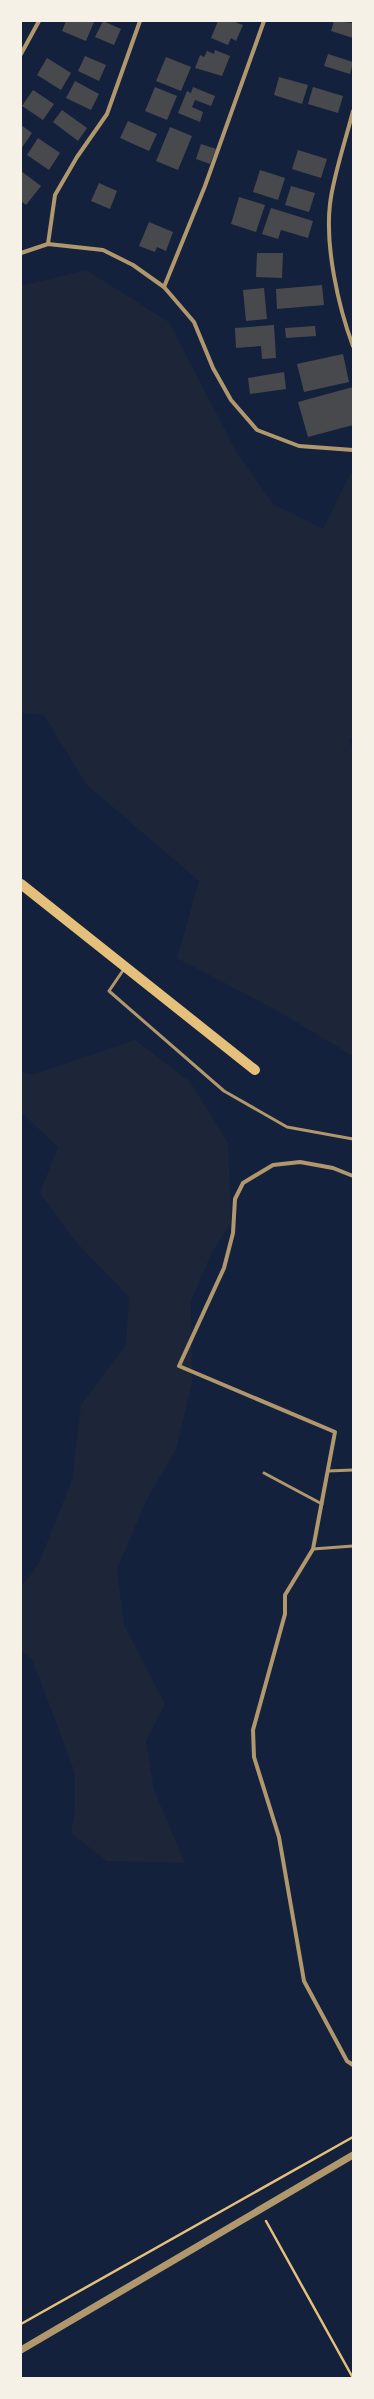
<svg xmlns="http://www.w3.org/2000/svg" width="374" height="2399" font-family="'Alegreya Sans',sans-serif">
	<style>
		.green { fill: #1d2539 }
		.building { fill: #48494c }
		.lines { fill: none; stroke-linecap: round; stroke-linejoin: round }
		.path { stroke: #e5c07b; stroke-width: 2.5 }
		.service { stroke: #b1986c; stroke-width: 3 }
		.minor { stroke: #b1986c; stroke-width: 4 }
		.tertiary { stroke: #b1986c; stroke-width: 7 }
		.primary { stroke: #e5c07b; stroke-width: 10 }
	</style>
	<rect width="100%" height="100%" fill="#14213d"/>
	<g class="green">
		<path d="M86,270L169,322L237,453L273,504L323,529L350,474L353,473V736L348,742L353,747V1056L278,1011L177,958L199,881L86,784L44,715L21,713V286Z"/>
		<path d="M135,1040L190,1082L228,1143L231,1222L211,1254L191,1301L192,1383L176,1449L147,1499L117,1569L124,1625L165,1704L146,1741L154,1790L185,1863L107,1861L71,1833L75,1806V1773L32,1659L21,1652V1585L25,1583L39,1563L72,1480L81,1405L126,1345L129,1297L77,1243L40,1193L58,1147L21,1112V1072L32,1075Z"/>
	</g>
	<g class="building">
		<path d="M66,21L94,22L86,41L62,31Z"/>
		<path d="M103,21L121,29L114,45L95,37Z"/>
		<path d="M218,21H232L243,25L236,41L231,38L228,45L211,38Z"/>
		<path d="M334,21L353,23V38L331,31Z"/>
		<path d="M215,50L230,56L222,76L195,68L200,55L204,57L207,51L214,54Z"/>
		<path d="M328,54L353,62L350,74L324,66Z"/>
		<path d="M85,56L106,65L99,81L78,71Z"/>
		<path d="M166,57L191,67L181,91L156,81Z"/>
		<path d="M47,58L71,73L61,90L37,75Z"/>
		<path d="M279,77L308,85L302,104L274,95Z"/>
		<path d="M75,81L99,94L91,110L66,98Z"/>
		<path d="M155,87L177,96L167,120L145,111Z"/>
		<path d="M193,87L215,96L211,106L195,100L192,107L203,112L200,122L178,113L187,91L191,93Z"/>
		<path d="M313,87L343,96L338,113L308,104Z"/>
		<path d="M33,90L54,104L43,120L22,106Z"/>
		<path d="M62,110L87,128L78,141L53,122Z"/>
		<path d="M128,121L157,134L149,151L120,138Z"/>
		<path d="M21,125L32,133L21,149Z"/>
		<path d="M170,127L192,136L178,170L156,161Z"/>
		<path d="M38,138L60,153L49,170L27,155Z"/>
		<path d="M201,144L216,149L210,164L196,159Z"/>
		<path d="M298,150L327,159L321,178L292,169Z"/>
		<path d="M260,170L285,178L278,200L253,192Z"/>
		<path d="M21,171L41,186L26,205L21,201Z"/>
		<path d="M99,183L117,191L110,209L91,201Z"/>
		<path d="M291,186L315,193L309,212L285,205Z"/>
		<path d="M239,197L265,205L256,232L231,224Z"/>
		<path d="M271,208L313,221L308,238L281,230L278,239L262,234Z"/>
		<path d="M149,222L173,232L166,251L157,247L155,252L139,246Z"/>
		<path d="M257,253H283L282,278L256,277Z"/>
		<path d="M322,285L324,305L277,309L276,289Z"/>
		<path d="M264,288L267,319L246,321L243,290Z"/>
		<path d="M274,325L276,358L262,359L261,346L236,348L235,328Z"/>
		<path d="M315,326L316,336L286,338L285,328Z"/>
		<path d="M343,354L349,382L304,392L297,364Z"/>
		<path d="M284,372L286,389L250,394L248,378Z"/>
		<path d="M353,387V425L308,437L298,402Z"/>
	</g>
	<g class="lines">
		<g class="path">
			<path d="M266,2221L353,2378"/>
			<path d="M21,2324L353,2137"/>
		</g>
		<g class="service">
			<path d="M124,969L109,991L224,1091L287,1127L353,1139"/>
			<path d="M328,1471L353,1470"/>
			<path d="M264,1473L322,1504"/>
			<path d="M313,1549L353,1546"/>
		</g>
		<g class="minor">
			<path d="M21,54L39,21"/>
			<path d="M353,111C346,139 333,177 330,204C325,246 338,306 353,346"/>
			<path d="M48,244L55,195L77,157L107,114L140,21"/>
			<path d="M21,253L48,244L103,250L133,265L164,287L194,322L213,368L231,400L257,430L299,446L353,450"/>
			<path d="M164,287L205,186L264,21"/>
			<path d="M353,1176L333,1168L300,1162L273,1165L243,1183L235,1199L233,1233L224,1268L179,1366L335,1432L313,1549L285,1595V1614L253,1730L254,1757L279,1837L304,1981L347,2061L353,2065"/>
		</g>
		<path class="tertiary" d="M21,2350L353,2155"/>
		<path class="primary" d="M21,884L255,1070"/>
	</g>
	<rect width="374" height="2399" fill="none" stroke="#f6f1e7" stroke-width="44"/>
</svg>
